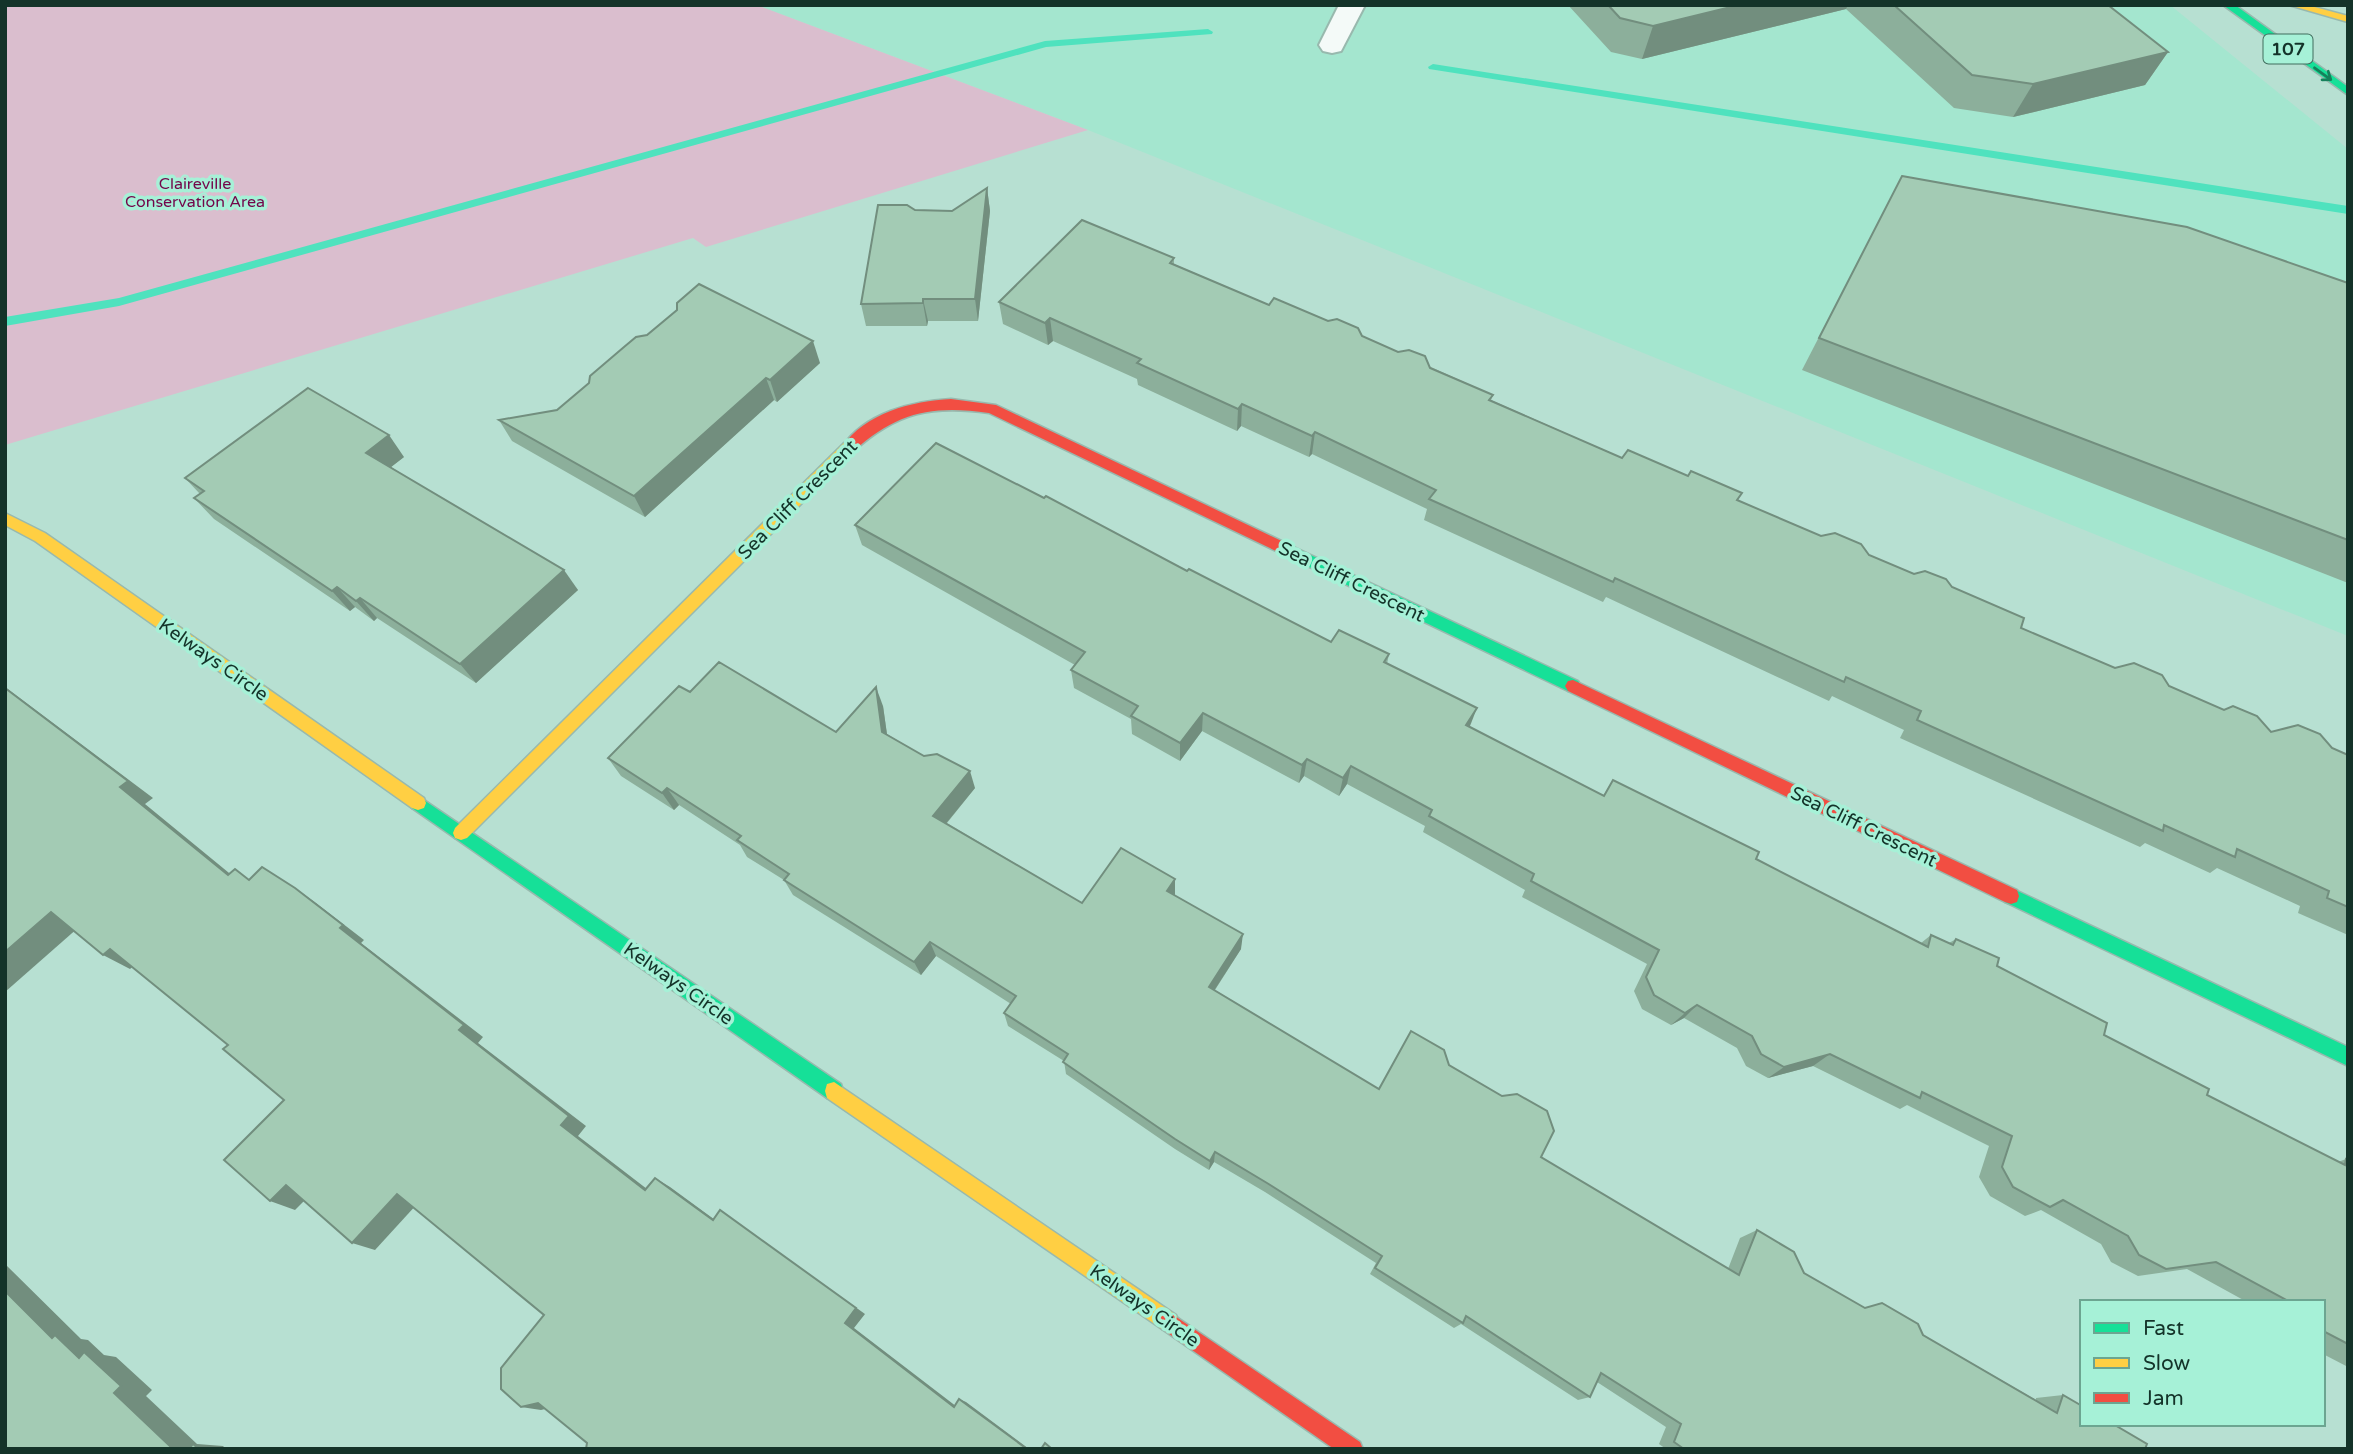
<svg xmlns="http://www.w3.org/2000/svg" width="2353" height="1454" font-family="'Varela Round',sans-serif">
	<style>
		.built { fill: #a4e6cf }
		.green { fill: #dabece }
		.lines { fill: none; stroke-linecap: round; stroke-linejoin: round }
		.stream { fill: #4fe2be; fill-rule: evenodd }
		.street-casing { stroke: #98b9ae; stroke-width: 4 }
		.fast-casing { stroke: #98b9ae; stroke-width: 3 }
		.slow-casing { stroke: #98b9ae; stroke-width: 3 }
		.jam-casing { stroke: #98b9ae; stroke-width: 3 }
		.street { fill: #f4faf8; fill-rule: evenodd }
		.fast { fill: #16e098; fill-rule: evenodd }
		.slow { fill: #ffcf43; fill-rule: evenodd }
		.jam { fill: #f24e42; fill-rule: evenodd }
		.wall { fill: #8caf9b }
		.shaded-wall { fill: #728e7e }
		.building { fill: #a3cbb4; stroke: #728e7e; stroke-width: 2 }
		.oneway { stroke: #15815b }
		.labels { text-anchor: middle; stroke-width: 7; stroke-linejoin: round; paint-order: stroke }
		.far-park-label { font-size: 16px; fill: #73064a; stroke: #a6f1d7 }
		.shield { fill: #a6f1d7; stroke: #406c5d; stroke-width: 2 }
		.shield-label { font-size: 18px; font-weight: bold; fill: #143329 }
		.street-label { font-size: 19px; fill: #143329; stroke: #a6f1d7 }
	</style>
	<rect width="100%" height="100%" fill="#b7e0d2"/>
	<path class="built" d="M757,5H2170L2348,149V636L1088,130Z"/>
	<path class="green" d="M5,5H757L1088,130L706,247L693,238L5,445Z"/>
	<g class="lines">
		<g class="stream">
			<path d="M1208,29L1213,32L1212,34L1046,47L119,306L5,326V317L119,298L1045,41Z"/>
			<path d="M1433,64L2348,206V214L1429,69L1428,67Z"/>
		</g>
		<defs>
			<path id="street" d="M1339,5H1365L1341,51L1332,53L1323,51L1319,45Z"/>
			<g id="fast">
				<path d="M2223,5H2235L2348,87V95Z"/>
				<path d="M1283,542L1578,681L1581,686L1578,691H1568L1278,552L1276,548L1278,544Z"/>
				<path d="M418,796L841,1084L843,1091L841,1098L834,1100L827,1098L412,808L410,803L412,798Z"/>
				<path d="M2011,888L2348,1047V1066L2005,902L2003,896L2005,890Z"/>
			</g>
			<g id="slow">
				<path d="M2289,5H2307L2348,16V22Z"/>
				<path d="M849,442L854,443L856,447L854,451L467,838L461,840L455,838L453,833L455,828L844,443Z"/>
				<path d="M5,513L45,533L424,798L426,803L424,808L418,810L412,808L35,541L5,525Z"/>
				<path d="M834,1082L1176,1315L1179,1322L1176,1329L1169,1332L1162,1329L827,1098L825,1091L827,1084Z"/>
			</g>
			<g id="jam">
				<path d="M951,399L996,405L1288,544L1290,548L1283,554L1278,552L989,413C932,405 897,412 854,451L849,452L842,447C865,413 912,401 951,399Z"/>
				<path d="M1573,680L2017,890L2019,896L2017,902L2011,904L2005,902L1568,691L1565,686L1568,681Z"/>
				<path d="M1169,1312L1360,1442L1363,1449H1334L1162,1329L1159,1322L1162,1315Z"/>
			</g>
		</defs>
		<use href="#street" class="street-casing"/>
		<use href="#fast" class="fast-casing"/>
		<use href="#slow" class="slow-casing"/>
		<use href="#jam" class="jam-casing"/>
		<use href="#street" class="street"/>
		<use href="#fast" class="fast"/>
		<use href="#slow" class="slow"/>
		<use href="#jam" class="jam"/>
	</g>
	<g class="wall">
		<path d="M1568,5H2108L2168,52L2145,85L2013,117L1954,108L1846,9L1642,59L1611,52Z"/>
		<path d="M1902,176L2348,283V583L1802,370Z"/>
		<path d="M987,188L990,211L978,321H928L927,326H866L861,304L915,210L952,211Z"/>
		<path d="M1174,258V264L1269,305L1362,336L1493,395L1491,400L1622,458L1738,500L1821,536L1914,574L1952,587L2021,628L2115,668L2169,686L2271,732L2332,748L2348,755V935L2298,913L2300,906L2217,868L2210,873L2145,843L2140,847L1900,738L1904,730L1832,696L1829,701L1606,597L1603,602L1424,520L1427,509L1312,454L1309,457L1241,426L1237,431L1138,385L1137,379L1053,341L1048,345L1003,324L999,302Z"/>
		<path d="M820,363L777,402L774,400L645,517L512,441L499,420Z"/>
		<path d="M404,457L391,467L578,590L476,683L377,618L374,621L355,607L350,611L214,519L194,498L200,494L185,478Z"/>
		<path d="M855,525L1187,571L1331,642L1389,654L1387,664L1469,727L1603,796L1613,780L1756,859L1921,943L1931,935L1949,943L1956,939L2104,1035L2207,1095L2338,1162L2346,1159L2348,1160V1367L2323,1354V1302H2247L2187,1269L2138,1276L2111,1262L2101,1244L2041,1210L2025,1216L1990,1196L1979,1177L1989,1146L1907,1105L1900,1109L1813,1066L1768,1078L1746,1066L1737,1048L1684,1018L1671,1025L1642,1009L1634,991L1647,964L1522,897L1525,890L1423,832L1425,826L1347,784L1339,796L1304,776L1299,783L1202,731L1180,761L1132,734L1131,719L1074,688L1071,670L1075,665L862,545Z"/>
		<path d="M690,692L836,732L883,706L887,734L975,788L947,823L1082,903L1175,894V895L1241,949L1215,990L1379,1089L1449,1065L1541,1157L1728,1269L1740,1238L1757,1230L1804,1273L1864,1308L1923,1335L2036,1400V1398L2063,1395L2145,1449H1666L1659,1444L1666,1427L1597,1382L1590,1397L1578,1400L1461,1324L1454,1328L1370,1274L1376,1263L1265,1192L1214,1162L1209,1170L1175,1149L1066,1074L1064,1061L1008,1026L1004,1013L1011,1004L936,956L921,975L793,895L784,880L747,857L740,845L679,805L674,810L621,776L608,758Z"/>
	</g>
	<g class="shaded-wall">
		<path d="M1739,5H1848L1846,9L1642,59L1653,26Z"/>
		<path d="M2168,52L2145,85L2013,117L2033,84Z"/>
		<path d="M987,188L990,211L978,321L975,299Z"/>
		<path d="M923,299L928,321L927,326L923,303Z"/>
		<path d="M1050,318L1053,341L1048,345L1045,323Z"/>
		<path d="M813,341L820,363L777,402L770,380Z"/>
		<path d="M766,378L774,400L645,517L634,496Z"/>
		<path d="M1242,404L1241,426L1237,431L1238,409Z"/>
		<path d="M1315,432L1312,454L1309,457L1312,436Z"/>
		<path d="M389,435L404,457L382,474L366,453Z"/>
		<path d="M564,570L578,590L476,683L460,664Z"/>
		<path d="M337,587L355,607L350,611L332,591Z"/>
		<path d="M360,598L377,618L374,621L356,601Z"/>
		<path d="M5,687L153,798L145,804L251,891L228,875L120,787L5,688Z"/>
		<path d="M876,687L883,706L889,749L882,732Z"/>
		<path d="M1477,708L1470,726L1460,743L1466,725Z"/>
		<path d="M1203,713L1202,731L1180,761V743Z"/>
		<path d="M1307,759L1304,776L1299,783L1302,765Z"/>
		<path d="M1351,766L1347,784L1339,796L1343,778Z"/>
		<path d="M970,771L975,788L939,832L933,816Z"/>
		<path d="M667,788L679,805L674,810L662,793Z"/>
		<path d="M1175,879V894L1167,906V891Z"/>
		<path d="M295,888L316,903L364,940L361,943L483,1037L478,1043L586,1126L578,1136L660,1199L645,1190L561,1125L459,1030L340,928Z"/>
		<path d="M51,912L79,927L5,992V952Z"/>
		<path d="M1243,934L1241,949L1208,1000L1209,987Z"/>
		<path d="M930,942L936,956L921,975L914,962Z"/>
		<path d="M110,949L137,963L130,969L103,955Z"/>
		<path d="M1697,1005L1684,1018L1671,1025L1685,1013Z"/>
		<path d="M1830,1054L1813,1066L1768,1078L1784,1067Z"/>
		<path d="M1215,1152L1214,1162L1209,1170L1210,1161Z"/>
		<path d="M655,1178L670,1187L726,1228L713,1220Z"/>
		<path d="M286,1185L311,1194L295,1210L270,1201Z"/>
		<path d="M397,1194L418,1203L375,1250L352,1243Z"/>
		<path d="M720,1210L865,1314L854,1328L961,1410L954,1407L845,1323Z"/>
		<path d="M5,1264L81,1339L88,1340L104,1355L116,1357L152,1390L146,1396L197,1444L223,1446L226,1449H173L114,1393L79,1358L52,1338L5,1291Z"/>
		<path d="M959,1399L966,1402L1029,1449H1027Z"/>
		<path d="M538,1403L557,1406L541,1410L521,1407Z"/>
	</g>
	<g class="building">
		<path d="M1608,5H1739L1653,26L1620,18Z"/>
		<path d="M1894,5H2108L2168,52L2033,84L1972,75Z"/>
		<path d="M1902,176L2187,227L2348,283V540L1819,338Z"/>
		<path d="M987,188L975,299H923V303L861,304L878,205H907L915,210L952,211Z"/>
		<path d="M1082,220L1174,258L1170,263L1269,305L1274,298L1328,321L1337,319L1358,328L1362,336L1398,352L1409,350L1425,356L1430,368L1493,395L1489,400L1622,458L1628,450L1688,476L1691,471L1742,493L1737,500L1821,536L1835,533L1861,544L1869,555L1914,574L1925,571L1946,579L1952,587L2024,618L2021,628L2115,668L2134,663L2162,675L2169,686L2224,710L2233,706L2257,716L2271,732L2298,725L2320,734L2332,748L2348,755V907L2327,898L2329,891L2237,849L2235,857L2164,825L2163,831L1917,720L1921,711L1846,677L1844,682L1615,578L1613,582L1429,499L1436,490L1315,432L1312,436L1242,404L1238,409L1137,363L1141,359L1050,318L1045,323L999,302Z"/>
		<path d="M699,284L813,341L770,380L766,378L634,496L499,420L557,410L589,383L590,376L624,347L636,337L647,335L677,310V303Z"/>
		<path d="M308,388L389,435L366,453L564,570L460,664L360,598L356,601L337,587L332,591L194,498L204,491L185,478Z"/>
		<path d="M936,443L1044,498L1046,496L1187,571L1189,569L1331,642L1339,630L1389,654L1384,662L1477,708L1466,725L1604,796L1613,780L1759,852L1756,859L1928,947L1931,935L1953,945L1956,939L1999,958L1997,966L2107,1023L2104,1035L2209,1089L2207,1095L2345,1165L2346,1159L2348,1160V1344L2323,1331V1302H2290L2216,1262L2166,1269L2139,1255L2128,1236L2063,1200L2050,1207L2013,1187L2002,1167L2012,1136L1922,1092L1920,1098L1830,1054L1784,1067L1761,1054L1752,1036L1697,1005L1685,1013L1654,995L1646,977L1659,950L1531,881L1534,874L1429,816L1432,810L1351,766L1343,778L1307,759L1302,765L1203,713L1180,743L1131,716L1138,706L1071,670L1085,652L855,525Z"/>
		<path d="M719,662L836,732L876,687L882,732L924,756L937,754L970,771L933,816L1082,903L1121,848L1175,879L1167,891L1243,934L1209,987L1379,1089L1411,1031L1444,1050L1449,1065L1502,1096L1517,1094L1547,1111L1554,1131L1541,1157L1739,1275L1757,1230L1794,1252L1804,1273L1865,1308L1882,1303L1918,1324L1923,1335L2057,1413L2063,1395L2082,1406V1424H2113L2147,1444L2145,1449H1684L1674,1442L1681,1424L1601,1373L1590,1397L1466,1316L1463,1323L1375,1268L1382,1256L1267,1183L1215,1152L1210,1161L1175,1139L1063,1062L1068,1054L1004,1013L1016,996L930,942L914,962L784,880L789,874L737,840L741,836L667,788L662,793L608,758L679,686L690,692Z"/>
		<path d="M5,688L128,781L120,787L228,875L235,869L249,880L262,867L295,888L343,925L340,928L464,1025L459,1030L569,1116L561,1125L645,1190L655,1178L713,1220L720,1210L856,1308L845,1323L954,1407L959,1399L1027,1449H586L587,1443L538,1403L521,1407L501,1389V1368L544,1315L397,1194L352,1243L286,1185L270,1201L224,1160L284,1100L223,1049L228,1045L110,949L103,955L51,912L5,952Z"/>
		<path d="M5,1291L52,1338L55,1335L79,1358L84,1352L121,1386L114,1393L173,1449H5Z"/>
		<path d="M1045,1443L1052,1449H1041Z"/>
		<path d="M193,1444L199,1449H189Z"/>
	</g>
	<defs><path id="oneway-shaft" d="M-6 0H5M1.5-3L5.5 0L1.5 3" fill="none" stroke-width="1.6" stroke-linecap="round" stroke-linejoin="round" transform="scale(1.75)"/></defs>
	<use class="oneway" href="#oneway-shaft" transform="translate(2323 74) rotate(36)"/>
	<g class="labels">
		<g class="far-park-label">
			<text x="195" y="189">Claireville<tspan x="195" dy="18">Conservation Area</tspan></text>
		</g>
		<rect class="shield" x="2263.5" y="34.5" width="49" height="29" rx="5"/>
		<g class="shield-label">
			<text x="2288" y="55">107</text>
		</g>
		<g class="street-label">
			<text transform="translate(797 499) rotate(-45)" y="7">Sea Cliff Crescent</text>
			<text transform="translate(1352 581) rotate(26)" y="7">Sea Cliff Crescent</text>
			<text transform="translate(214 659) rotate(35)" y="7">Kelways Circle</text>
			<text transform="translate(1864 826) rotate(26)" y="7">Sea Cliff Crescent</text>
			<text transform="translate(679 983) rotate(35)" y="7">Kelways Circle</text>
			<text transform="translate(1145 1305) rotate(35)" y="7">Kelways Circle</text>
		</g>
	</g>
	<rect width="2353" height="1454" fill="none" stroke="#143329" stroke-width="14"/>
	<rect x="2080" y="1300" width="245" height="126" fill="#a6f1d7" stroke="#6ca591" stroke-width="2"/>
	<rect x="2094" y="1323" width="35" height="10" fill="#16e098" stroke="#6ca591" stroke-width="2"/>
	<text x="2143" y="1335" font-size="21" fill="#143329">Fast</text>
	<rect x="2094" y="1358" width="35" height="10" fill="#ffcf43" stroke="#6ca591" stroke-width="2"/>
	<text x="2143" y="1370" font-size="21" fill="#143329">Slow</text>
	<rect x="2094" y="1393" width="35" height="10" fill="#f24e42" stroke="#6ca591" stroke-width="2"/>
	<text x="2143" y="1405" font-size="21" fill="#143329">Jam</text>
</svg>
